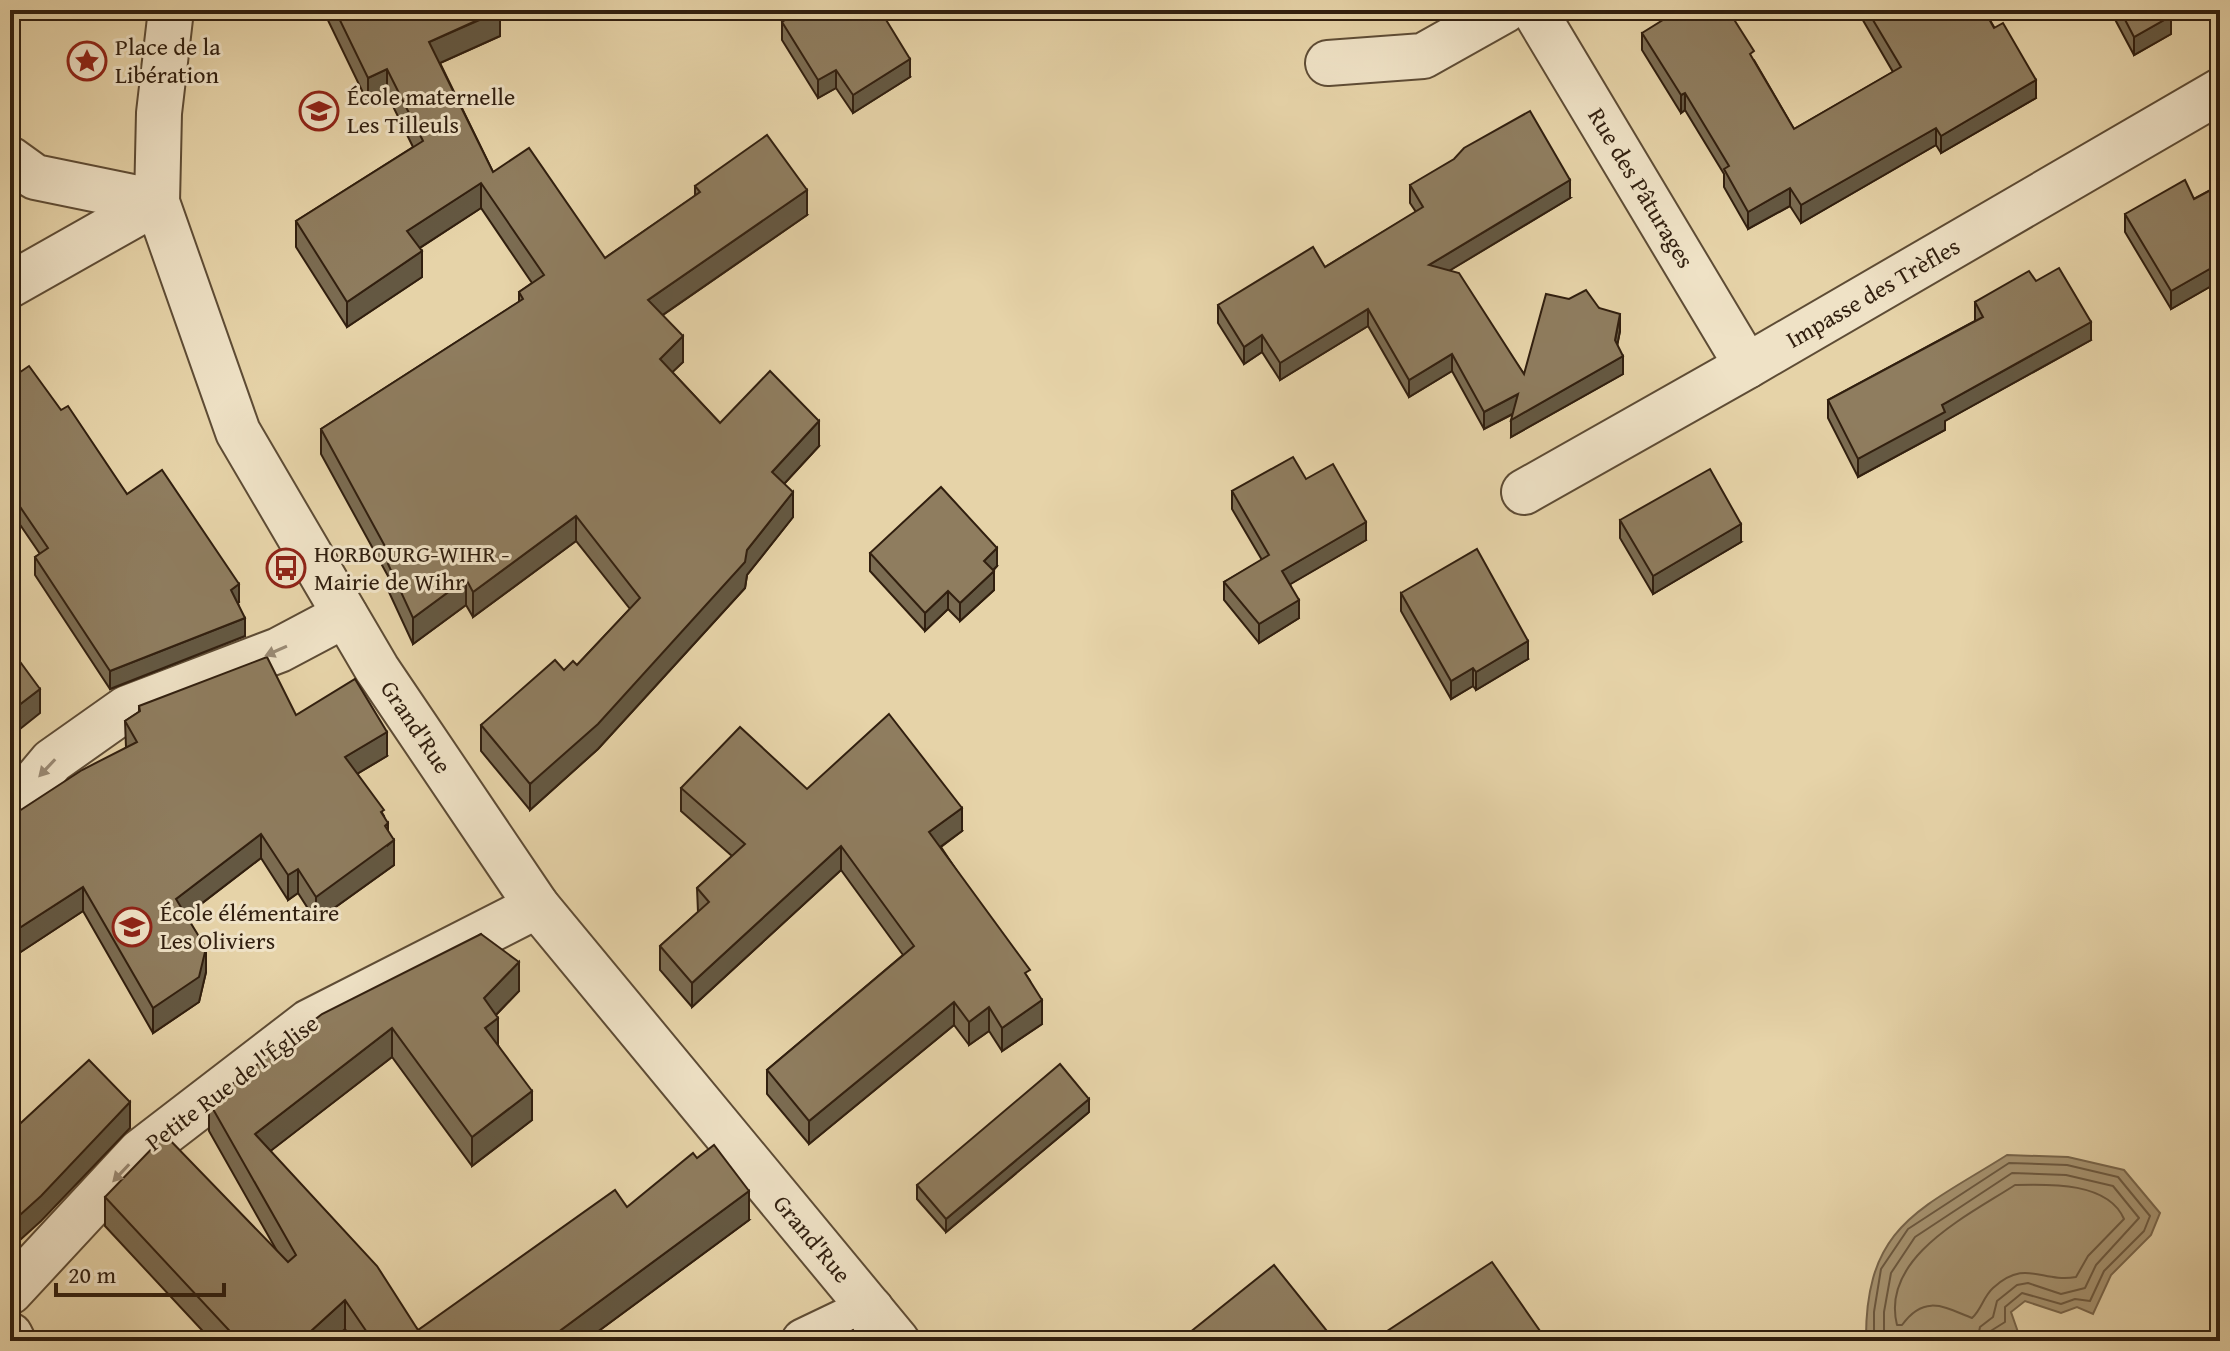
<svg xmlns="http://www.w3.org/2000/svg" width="2230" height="1351" font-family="'Gentium Book Plus',serif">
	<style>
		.water { fill: #a89674; stroke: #78664c; stroke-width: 2 }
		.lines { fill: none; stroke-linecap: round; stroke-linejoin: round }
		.shore { stroke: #6c5a42; stroke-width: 2 }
		.minor-casing { stroke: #5e4c35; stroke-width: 48 }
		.minor { stroke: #efe2c6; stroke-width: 44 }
		.wall { fill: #7b6c52; stroke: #311f0f; stroke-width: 2 }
		.shaded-wall { fill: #645842; stroke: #311f0f; stroke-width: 2 }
		.building { fill: #8f7d5f; stroke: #311f0f; stroke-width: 2 }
		.oneway { fill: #9a8a74 }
		.labels { text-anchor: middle; stroke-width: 6; stroke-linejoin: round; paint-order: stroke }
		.poi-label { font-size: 24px; fill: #311f0f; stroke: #efe2c6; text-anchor: start }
		.street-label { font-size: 24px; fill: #311f0f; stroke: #efe2c6 }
	</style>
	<rect width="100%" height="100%" fill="#e6d3a8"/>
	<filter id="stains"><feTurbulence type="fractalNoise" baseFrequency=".0025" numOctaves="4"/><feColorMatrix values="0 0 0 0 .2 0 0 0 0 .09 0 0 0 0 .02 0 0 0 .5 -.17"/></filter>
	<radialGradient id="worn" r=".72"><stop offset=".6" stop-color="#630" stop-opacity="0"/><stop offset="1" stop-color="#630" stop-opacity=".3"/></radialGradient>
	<path class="water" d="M2007,1155L2068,1157L2124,1170L2160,1213L2151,1235L2111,1275L2093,1314L2077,1307L2061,1313L2025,1301L2011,1312L2018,1332L2007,1331L1989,1341H1947L1943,1336L1914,1341H1866C1865,1225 1920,1210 2007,1155Z"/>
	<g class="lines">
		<g class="shore">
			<path d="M2015,1185C2050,1184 2108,1182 2124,1219L2088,1256L2076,1277C2041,1283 2026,1258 1993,1288C1983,1297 1982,1309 1972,1318C1946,1308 1925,1293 1902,1325H1897C1880,1257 1969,1215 2015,1185Z"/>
			<path d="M1874,1341V1312L1881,1269L1908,1229L2009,1163L2067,1165L2118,1177L2150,1216L2144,1231L2104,1271L2090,1301L2075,1299L2061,1304L2022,1293L2005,1307V1322L1989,1332L1987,1341"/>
			<path d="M1884,1341V1312L1891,1273L1915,1237L2012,1173L2066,1175L2113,1186L2139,1218L2096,1265L2085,1288L2061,1294L2028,1283L2017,1285L1997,1301L1993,1317L1980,1327L1977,1341"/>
		</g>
		<defs>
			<g id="minor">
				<path d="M171,10L159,113L157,202L238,432L377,669L537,906L897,1341"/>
				<path d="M1534,10L1747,366"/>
				<path d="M1328,63L1423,56L1505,10"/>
				<path d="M10,159L35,177L157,202"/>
				<path d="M10,285L157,202"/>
				<path d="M1524,492L1747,366L2220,91"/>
				<path d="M10,811L52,761L127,708L279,650L345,615"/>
				<path d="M10,1292L140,1152L309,1022L537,906"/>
				<path d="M10,1335L13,1341"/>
				<path d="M804,1341L871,1309"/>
			</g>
		</defs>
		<use href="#minor" class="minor-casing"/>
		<use href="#minor" class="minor"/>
	</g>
	<g class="wall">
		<path d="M323,10H500V36L440,63L493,172L605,258L695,196V186L807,215L663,315L683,362L672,372L720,423L819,446L784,484L793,517L747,575L745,588L598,749L530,810L481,751V725L564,670L577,665L630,609L576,541L473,617L466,605L413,644L388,590V576L321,454V429L519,302V292L532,283L481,208L420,248L422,277L347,327L296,247V221L413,147L387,94L368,103Z"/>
		<path d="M1857,10H1984L2036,98L1941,153L1936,145L1801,223L1790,206L1748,229L1724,187V174L1685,110L1681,113L1642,50V33L1754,60L1794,129L1893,72Z"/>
		<path d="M2110,10H2173L2169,12L2171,34L2134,55Z"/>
		<path d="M782,22L910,77L853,113L836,88L818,98L782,40Z"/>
		<path d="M1410,185L1570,198L1450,270L1524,374L1599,308L1620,331L1617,345L1623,374L1511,437L1513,414L1484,429L1452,371L1409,397L1368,326L1280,380L1262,352L1244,364L1218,323V305L1325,267L1416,212L1410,203Z"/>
		<path d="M2220,185V281L2171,309L2125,232V214L2194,199Z"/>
		<path d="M2036,281L2091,340L1945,421V430L1858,477L1828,418V400L1975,321V302Z"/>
		<path d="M10,379L61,410L127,494L239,602L238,603L245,636L110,689L35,575V557L40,554L10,510Z"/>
		<path d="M1306,479L1366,540L1290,584L1299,618L1259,643L1224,600V582L1262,560L1232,509V491Z"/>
		<path d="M1620,520L1741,542L1653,594L1620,538Z"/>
		<path d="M870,553L997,566L993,571L994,590L960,621L948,609L925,631L870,571Z"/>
		<path d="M1401,593L1528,659L1476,690L1473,686L1451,699L1401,611Z"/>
		<path d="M139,706L296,715L387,756L357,774L384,816L394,865L316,921L298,893L288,900L261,858L187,915L206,972L199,1002L153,1033L83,911L10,959L126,747L125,721L139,712Z"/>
		<path d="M681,788L807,789L962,831L941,847L1030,981L1042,1024L1002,1051L989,1031L969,1045L954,1025L809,1144L767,1094V1070L903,955L841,870L692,1007L660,970V946L698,912L697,888L732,856L681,811Z"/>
		<path d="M481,934L519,991L496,1015L498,1045L532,1120L472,1166L392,1057L270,1151L418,1330L627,1207L749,1220L585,1341H353L345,1329L332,1341H212L105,1226V1197L277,1251L209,1131V1102Z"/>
		<path d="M1089,1112L946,1232L917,1199V1185Z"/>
	</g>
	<g class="shaded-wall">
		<path d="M500,11V36L429,68V42Z"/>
		<path d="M2171,16V34L2134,55V37Z"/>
		<path d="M910,59V77L853,113V95Z"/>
		<path d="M387,69V94L368,103V78Z"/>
		<path d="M836,70V88L818,98V80Z"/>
		<path d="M2036,80V98L1941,153V136Z"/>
		<path d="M1685,93V110L1681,113V95Z"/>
		<path d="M1936,128V145L1801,223V205Z"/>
		<path d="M1570,180V198L1429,283V265Z"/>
		<path d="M481,183V208L407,256V231Z"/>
		<path d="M1790,188V206L1748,229V212Z"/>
		<path d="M807,190V215L648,325V300Z"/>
		<path d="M422,251V277L347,327V302Z"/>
		<path d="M2220,263V281L2171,309V291Z"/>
		<path d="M1368,309V326L1280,380V363Z"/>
		<path d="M1620,314V331L1615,357V340Z"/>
		<path d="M2091,322V340L1945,421V430L1858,477V459L1942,405Z"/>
		<path d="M1262,335V352L1244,364V347Z"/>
		<path d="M683,336V362L660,384V359Z"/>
		<path d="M1452,354V371L1409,397V380Z"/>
		<path d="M1623,356V374L1511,437V420Z"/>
		<path d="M1518,394V411L1484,429V412Z"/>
		<path d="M819,421V446L772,497V472Z"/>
		<path d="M793,492V517L747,575L745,588L598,749L530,810V784L747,550Z"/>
		<path d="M576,516V541L473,617V592Z"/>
		<path d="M1366,522V540L1282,589V571Z"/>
		<path d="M1741,524V542L1653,594V576Z"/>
		<path d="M997,548V566L984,579V561Z"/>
		<path d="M994,571V590L960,621V603Z"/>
		<path d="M466,579V605L413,644V618Z"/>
		<path d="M239,584V602L231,608V590Z"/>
		<path d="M948,591V609L925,631V613Z"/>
		<path d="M1299,600V618L1259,643V624Z"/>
		<path d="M245,618V636L110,689V671Z"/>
		<path d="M1528,641V659L1476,690V672Z"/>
		<path d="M1473,668V686L1451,699V681Z"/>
		<path d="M40,689V713L10,737V712Z"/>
		<path d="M387,732V756L345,781V757Z"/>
		<path d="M962,808V831L929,855V832Z"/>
		<path d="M388,823V845L394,840V865L316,921V897Z"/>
		<path d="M261,834V858L176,923V899Z"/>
		<path d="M841,846V870L692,1007V983Z"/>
		<path d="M298,869V893L288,900V875Z"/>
		<path d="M83,887V911L10,959V934Z"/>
		<path d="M206,948V972L199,1002L153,1033V1008Z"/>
		<path d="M519,962V991L484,1027V998Z"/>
		<path d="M1042,1000V1024L1002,1051V1028Z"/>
		<path d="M954,1002V1025L809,1144V1121Z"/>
		<path d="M989,1007V1031L969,1045V1022Z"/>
		<path d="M498,1018V1047L485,1028Z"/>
		<path d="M392,1028V1057L255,1163V1134Z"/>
		<path d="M532,1091V1120L472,1166V1137Z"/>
		<path d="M1089,1099V1112L946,1232V1219Z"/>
		<path d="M130,1102V1128L41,1221L10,1249V1224Z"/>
		<path d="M749,1191V1220L585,1341H546Z"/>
		<path d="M345,1300V1329L332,1341H300Z"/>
	</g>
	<g class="building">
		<path d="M335,10H500L429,42L493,172L529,148L605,258L700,192L695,186L767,135L807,190L648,300L683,336L660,359L720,423L770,371L819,421L772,472L793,492L747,550L745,562L598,724L530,784L481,725L555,660L564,670L573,661L577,665L640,598L576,516L473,592L466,579L413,618L388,564L393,561L321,429L523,299L519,292L544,275L481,183L407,231L422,251L347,302L296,221L423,141L387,69L368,78Z"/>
		<path d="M800,10H880L910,59L853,95L836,70L818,80L782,22Z"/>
		<path d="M1679,10H1728L1754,51L1750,54L1794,129L1901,67L1867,10H1984L1994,28L2003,23L2036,80L1941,136L1936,128L1801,205L1790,188L1748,212L1724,169L1729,166L1685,93L1681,95L1642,33Z"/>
		<path d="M2120,10H2168L2171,16L2134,37Z"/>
		<path d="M1530,111L1570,180L1429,265L1459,273L1524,374L1546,294L1569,299L1586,290L1599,308L1620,314L1615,340L1623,356L1511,420L1518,394L1484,412L1452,354L1409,380L1368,309L1280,363L1262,335L1244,347L1218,305L1313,247L1325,267L1423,207L1410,185L1454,159L1464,148Z"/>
		<path d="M2185,180L2194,199L2220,185V263L2171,291L2125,214Z"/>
		<path d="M2059,268L2091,322L1942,405L1945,412L1858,459L1828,400L1983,317L1975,302L2029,271L2036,281Z"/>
		<path d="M29,366L61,410L68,406L127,494L162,470L239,584L231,590L245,618L110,671L35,557L48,548L10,492V379Z"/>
		<path d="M1293,457L1306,479L1333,464L1366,522L1282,571L1299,600L1259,624L1224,582L1269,555L1232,491Z"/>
		<path d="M1710,469L1741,524L1653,576L1620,520Z"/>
		<path d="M941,487L997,548L984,561L994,571L960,603L948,591L925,613L870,553Z"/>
		<path d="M1477,549L1528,641L1476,672L1473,668L1451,681L1401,593Z"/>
		<path d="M10,648L40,689L10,712Z"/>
		<path d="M267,657L296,715L355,679L387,732L345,757L384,810L381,812L388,823L385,826L394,840L316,897L298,869L288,875L261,834L176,899L206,948L199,977L153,1008L83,887L10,934V817L82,770L137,742L125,721L140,711L139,706Z"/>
		<path d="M889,714L962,808L929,832L1030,970L1025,973L1042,1000L1002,1028L989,1007L969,1022L954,1002L809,1121L767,1070L914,946L841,846L692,983L660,946L709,902L697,888L745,844L681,788L740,727L807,789Z"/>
		<path d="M481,934L519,962L484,998L498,1018L485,1028L532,1091L472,1137L392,1028L255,1134L377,1266L418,1330L615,1190L627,1207L693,1153L697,1158L714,1145L749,1191L546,1341H373L345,1300L300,1341H239L105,1197L165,1135L288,1262L296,1255L209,1102L322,1014Z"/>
		<path d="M89,1060L130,1102L41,1196L10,1224V1133Z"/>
		<path d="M1060,1064L1089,1099L946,1219L917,1185Z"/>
		<path d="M1492,1262L1547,1341H1372Z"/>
		<path d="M1274,1265L1335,1341H1179Z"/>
		<path d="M853,1330L859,1341H833Z"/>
	</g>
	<defs><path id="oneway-solid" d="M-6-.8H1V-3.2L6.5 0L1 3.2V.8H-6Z" transform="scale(2)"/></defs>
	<g class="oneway">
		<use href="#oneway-solid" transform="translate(276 651) rotate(156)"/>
		<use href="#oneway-solid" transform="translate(47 768) rotate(133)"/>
		<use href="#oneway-solid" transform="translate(121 1173) rotate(133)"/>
	</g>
	<defs>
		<symbol id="sight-ring" viewBox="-11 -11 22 22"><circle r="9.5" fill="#efe2c6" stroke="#8f2418" stroke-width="1.5"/><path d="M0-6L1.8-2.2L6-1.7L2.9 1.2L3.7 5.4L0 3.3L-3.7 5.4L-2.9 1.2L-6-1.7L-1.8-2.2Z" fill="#8f2418"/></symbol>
		<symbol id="school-ring" viewBox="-11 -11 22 22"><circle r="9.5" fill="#efe2c6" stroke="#8f2418" stroke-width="1.5"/><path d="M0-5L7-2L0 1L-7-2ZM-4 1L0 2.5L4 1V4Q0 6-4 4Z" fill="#8f2418"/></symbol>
		<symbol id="bus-ring" viewBox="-11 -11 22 22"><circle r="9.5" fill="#efe2c6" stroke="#8f2418" stroke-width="1.5"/><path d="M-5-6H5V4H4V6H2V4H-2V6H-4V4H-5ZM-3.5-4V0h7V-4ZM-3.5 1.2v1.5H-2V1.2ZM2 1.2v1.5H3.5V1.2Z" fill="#8f2418"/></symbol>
	</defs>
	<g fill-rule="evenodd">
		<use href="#sight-ring" x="65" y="39" width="44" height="44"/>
		<use href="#school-ring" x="297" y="89" width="44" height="44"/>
		<use href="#bus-ring" x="264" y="546" width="44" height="44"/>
		<use href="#school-ring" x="110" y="905" width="44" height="44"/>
	</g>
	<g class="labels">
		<g class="poi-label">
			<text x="115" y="55">Place de la<tspan x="115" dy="28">Libération</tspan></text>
			<text x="347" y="105">École maternelle<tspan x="347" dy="28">Les Tilleuls</tspan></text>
			<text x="314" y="562">HORBOURG-WIHR -<tspan x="314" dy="28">Mairie de Wihr</tspan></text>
			<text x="160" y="921">École élémentaire<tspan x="160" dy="28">Les Oliviers</tspan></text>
		</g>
		<g class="street-label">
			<text transform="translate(1641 188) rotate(59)" y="8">Rue des Pâturages</text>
			<text transform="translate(1873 293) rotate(-30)" y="8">Impasse des Trèfles</text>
			<text transform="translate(416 727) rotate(56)" y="8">Grand'Rue</text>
			<text transform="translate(232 1083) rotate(-37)" y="8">Petite Rue de l'Église</text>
			<text transform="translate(812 1239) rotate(50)" y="8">Grand'Rue</text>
		</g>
	</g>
	<rect width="2230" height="1351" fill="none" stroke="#e6d3a8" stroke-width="40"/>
	<rect x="12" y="12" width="2206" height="1327" fill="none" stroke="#311f0f" stroke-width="4"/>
	<rect x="20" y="20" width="2190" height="1311" fill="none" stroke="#311f0f" stroke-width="2"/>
	<path d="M56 1283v12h168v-12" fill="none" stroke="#311f0f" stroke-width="4"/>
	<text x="68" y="1283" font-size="24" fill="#311f0f" stroke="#efe2c6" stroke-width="6" paint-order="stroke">20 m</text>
	<rect width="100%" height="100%" filter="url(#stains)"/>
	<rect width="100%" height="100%" fill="url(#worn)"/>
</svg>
